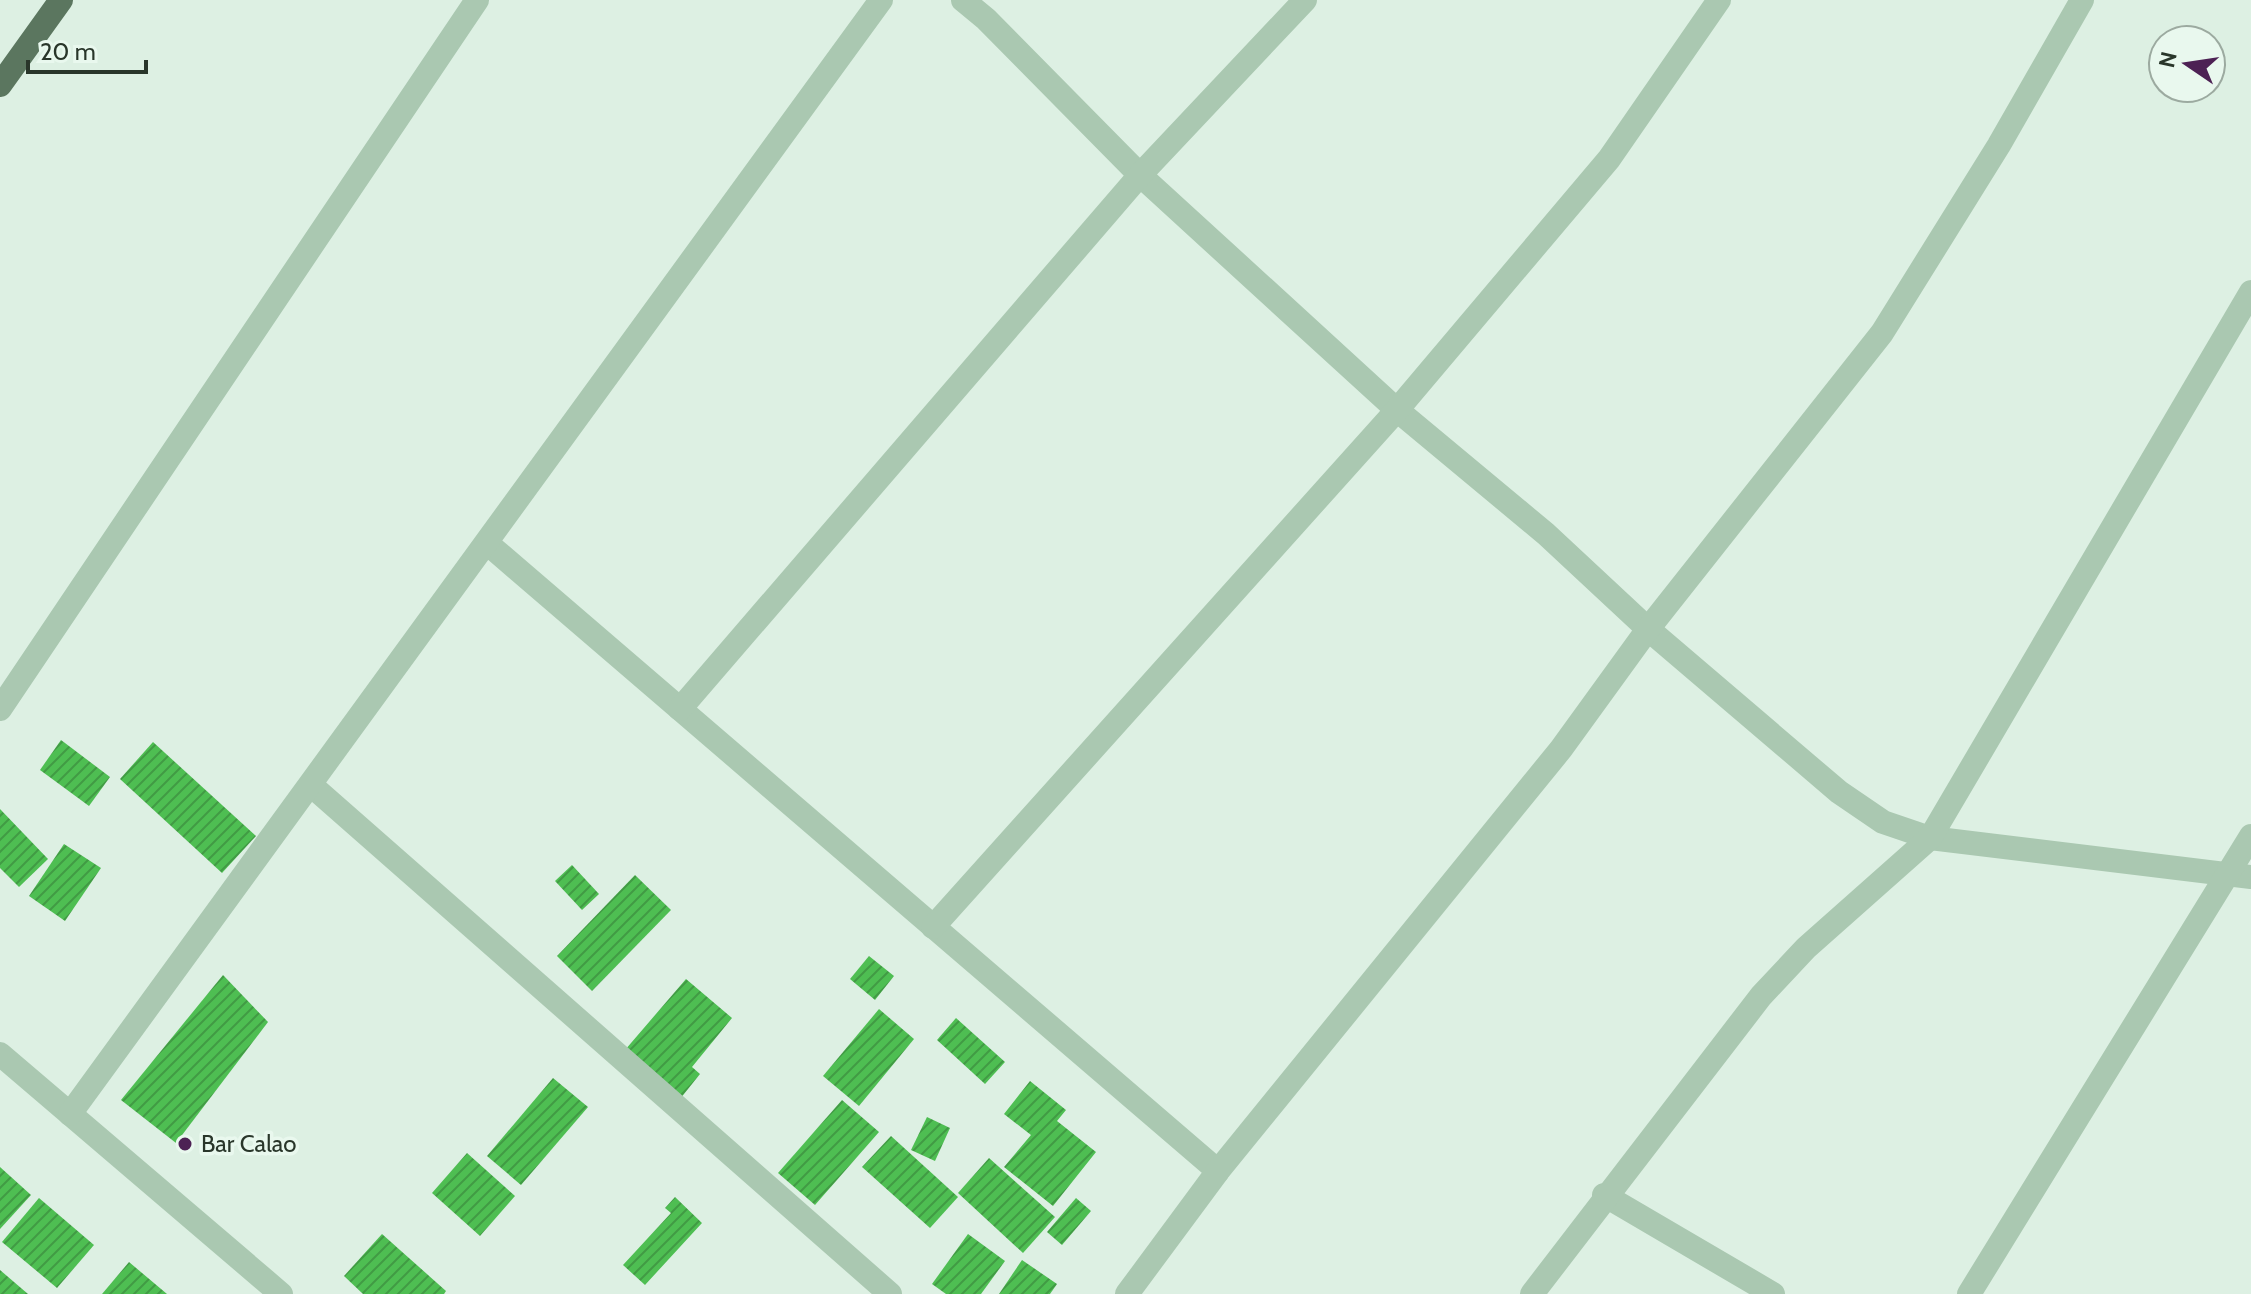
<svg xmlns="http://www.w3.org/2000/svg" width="2251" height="1294" font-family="Cabin,sans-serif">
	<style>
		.building { fill: url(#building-hatch) }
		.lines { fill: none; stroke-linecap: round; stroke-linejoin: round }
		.minor { stroke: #aac8b1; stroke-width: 24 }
		.major { stroke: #5b765f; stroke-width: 24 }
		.poi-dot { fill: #4d2154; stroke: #e9f8ee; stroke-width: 3 }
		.labels { text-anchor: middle; stroke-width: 7; stroke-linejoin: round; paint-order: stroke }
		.poi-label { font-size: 24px; fill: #29362a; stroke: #e9f8ee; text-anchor: start }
	</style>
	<defs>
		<pattern id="building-hatch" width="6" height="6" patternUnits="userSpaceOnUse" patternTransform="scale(2)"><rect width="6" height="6" fill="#4ebe52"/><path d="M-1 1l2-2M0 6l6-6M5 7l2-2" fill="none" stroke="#419b44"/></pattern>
	</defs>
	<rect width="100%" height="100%" fill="#ddf0e3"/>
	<g class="building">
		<path d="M61,740L110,777L89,806L40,770Z"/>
		<path d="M153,742L256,836L222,873L120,779Z"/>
		<path d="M0,809L48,859L19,887L0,868Z"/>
		<path d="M64,844L101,868L65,921L29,896Z"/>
		<path d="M572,865L599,894L582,910L555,881Z"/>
		<path d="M635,875L671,910L592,991L557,956Z"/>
		<path d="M869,956L894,976L875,1000L850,979Z"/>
		<path d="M223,975L268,1022L176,1143L121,1100Z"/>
		<path d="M686,979L732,1018L692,1067L700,1074L680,1099L625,1050Z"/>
		<path d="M879,1009L914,1039L859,1106L823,1076Z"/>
		<path d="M956,1018L1005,1062L985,1084L937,1040Z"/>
		<path d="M553,1078L588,1107L521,1185L487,1156Z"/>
		<path d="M1030,1081L1066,1110L1057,1121L1096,1152L1053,1206L1004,1167L1031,1135L1004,1114Z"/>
		<path d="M842,1100L879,1132L815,1205L778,1173Z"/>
		<path d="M927,1117L950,1128L935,1161L911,1150Z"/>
		<path d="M891,1136L958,1197L930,1228L862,1167Z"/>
		<path d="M467,1153L515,1196L480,1236L432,1193Z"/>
		<path d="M989,1158L1055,1217L1023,1253L958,1193Z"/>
		<path d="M0,1167L31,1195L0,1229Z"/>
		<path d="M675,1197L702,1223L645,1285L623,1265L671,1213L665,1208Z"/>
		<path d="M39,1198L94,1245L57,1288L2,1242Z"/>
		<path d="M1076,1198L1091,1211L1062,1245L1047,1232Z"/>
		<path d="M382,1234L446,1291L444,1294H363L344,1276Z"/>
		<path d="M968,1234L1005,1261L981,1294H946L932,1284Z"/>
		<path d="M1022,1260L1057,1284L1050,1294H999Z"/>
		<path d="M129,1262L167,1294H102Z"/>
		<path d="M0,1270L28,1294H0Z"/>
	</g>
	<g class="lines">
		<g class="minor">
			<path d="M963,0L986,19L1140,175L1397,410L1546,534L1648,629L1839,792L1883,822L1930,838L2251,877"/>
			<path d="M488,544L1218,1171"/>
			<path d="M0,709L477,0"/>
			<path d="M680,709L1140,175L1305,0"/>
			<path d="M312,786L890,1294"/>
			<path d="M933,927L1397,410L1609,159L1719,0"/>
			<path d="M0,1054L281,1294"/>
			<path d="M70,1114L881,0"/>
			<path d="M1604,1195L1773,1294"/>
			<path d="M1127,1294L1218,1171L1561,749L1648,629L1882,333L1999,145L2082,0"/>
			<path d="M1532,1294L1761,996L1806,948L1930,838L2251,292"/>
			<path d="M1969,1294L2251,836"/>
		</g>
		<path class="major" d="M0,85L61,0"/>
	</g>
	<circle class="poi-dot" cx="185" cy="1144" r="8"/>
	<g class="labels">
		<g class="poi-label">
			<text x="201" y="1152">Bar Calao</text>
		</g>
	</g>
	<g transform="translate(2187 64) rotate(283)"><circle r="38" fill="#e9f8ee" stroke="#9caaa0" stroke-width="2"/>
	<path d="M0-6L14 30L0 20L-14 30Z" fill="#4d2154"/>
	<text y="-12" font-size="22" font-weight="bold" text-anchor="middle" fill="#29362a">N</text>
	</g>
	<path d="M28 60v12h118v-12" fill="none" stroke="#29362a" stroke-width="4"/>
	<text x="40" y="60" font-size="24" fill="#29362a" stroke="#e9f8ee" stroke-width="6" paint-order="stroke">20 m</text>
</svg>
